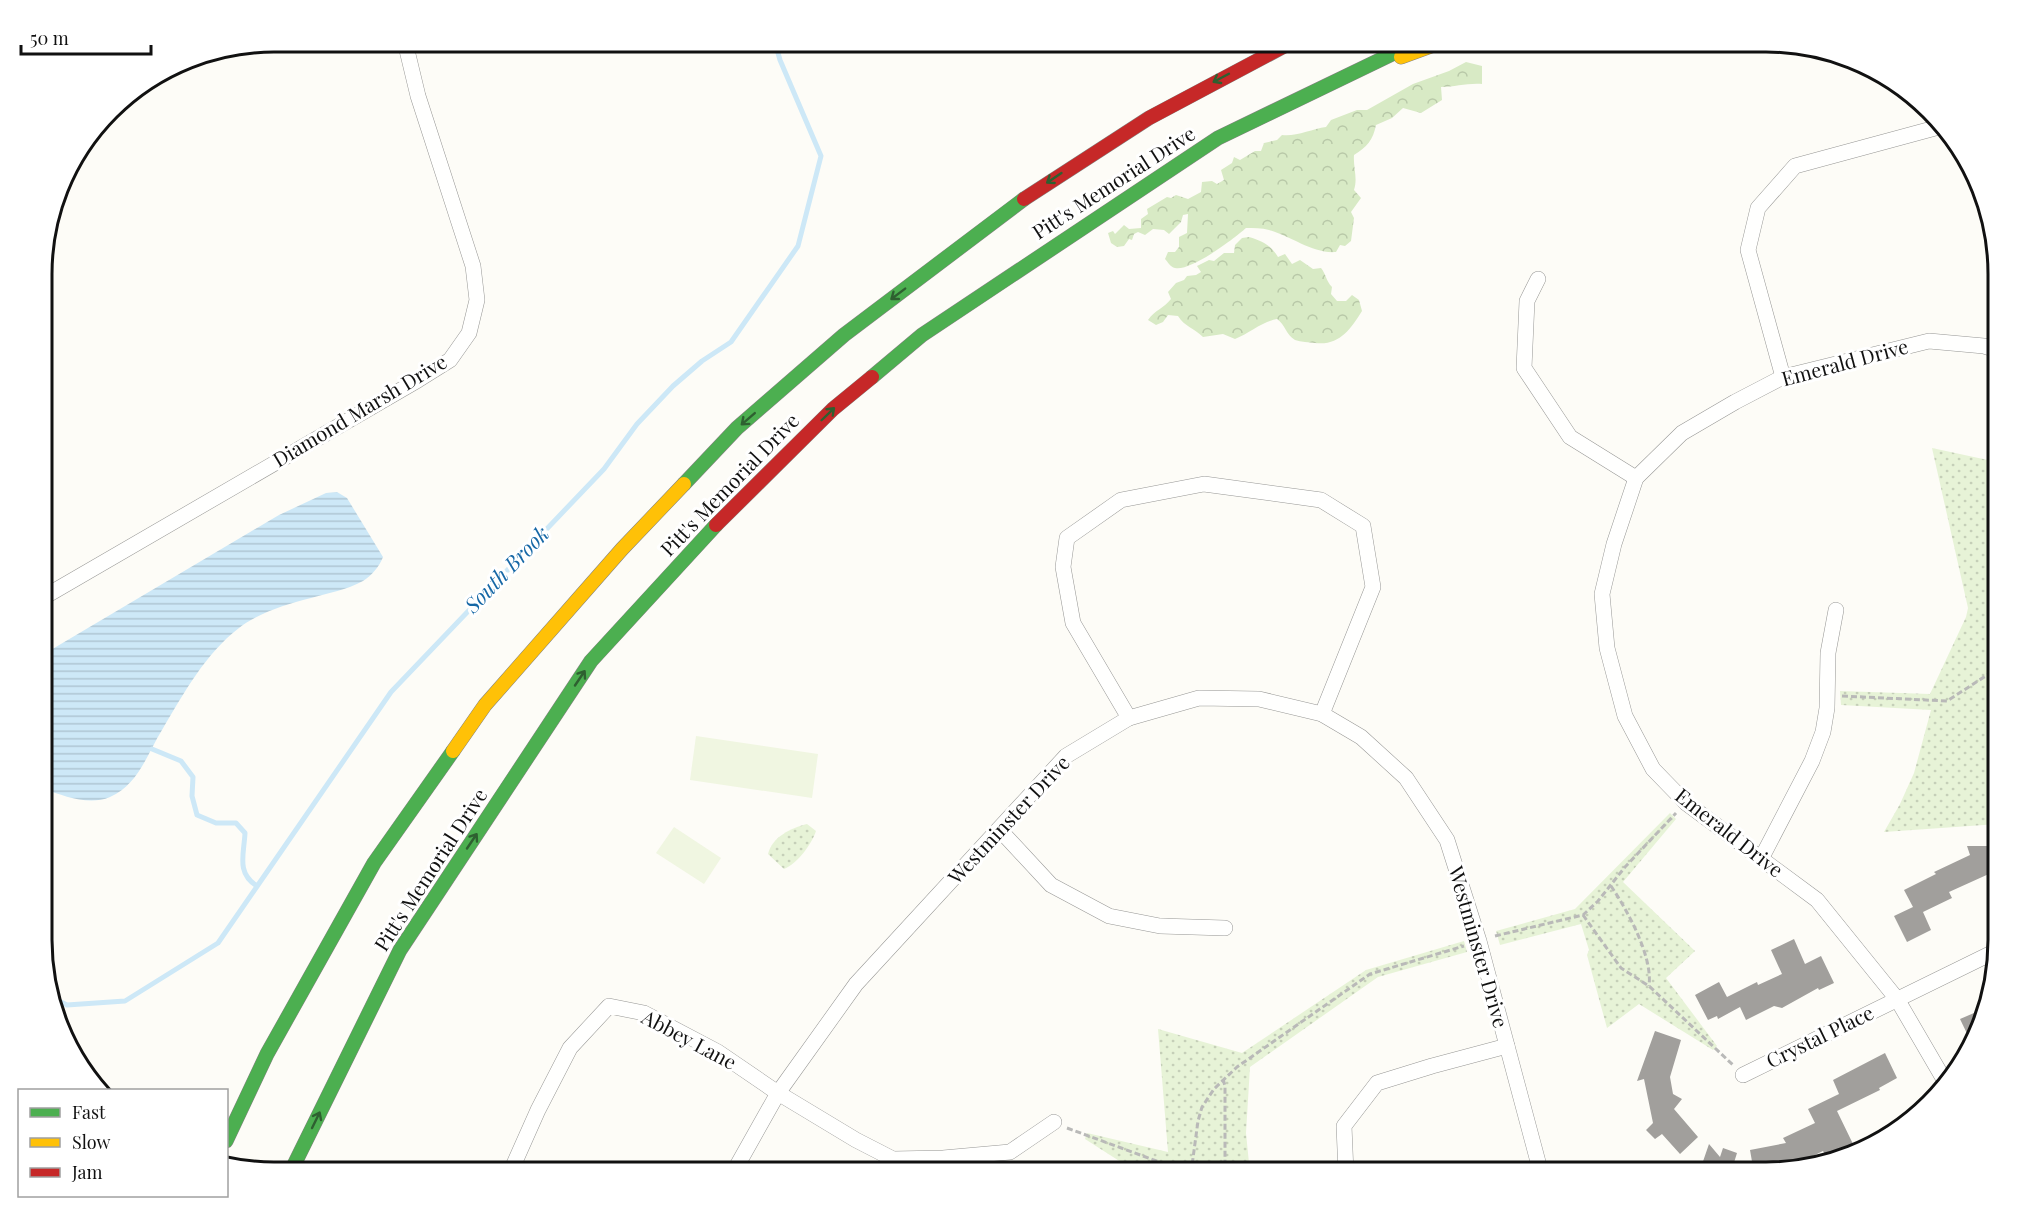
<svg xmlns="http://www.w3.org/2000/svg" width="2040" height="1215" font-family="'Playfair Display',serif">
	<style>
		.forest { fill: url(#forest-crowns) }
		.park { fill: url(#park-dots) }
		.pitch { fill: #f0f6e1 }
		.water { fill: url(#water-rules) }
		.lines { fill: none; stroke-linecap: round; stroke-linejoin: round }
		.stream { stroke: #cde8f7; stroke-width: 5 }
		.building { fill: #a19f9c }
		.street-casing { stroke: #979795; stroke-width: 16 }
		.fast-casing { stroke: #858482; stroke-width: 15 }
		.slow-casing { stroke: #858482; stroke-width: 15 }
		.jam-casing { stroke: #858482; stroke-width: 15 }
		.path { stroke: #b9b9b8; stroke-width: 3; stroke-dasharray: 6 3; stroke-linecap: butt }
		.street { stroke: #fffffe; stroke-width: 15 }
		.fast { stroke: #4caf50; stroke-width: 14 }
		.slow { stroke: #ffc107; stroke-width: 14 }
		.jam { stroke: #c62828; stroke-width: 14 }
		.oneway { stroke: #2e6030 }
		.labels { text-anchor: middle; stroke-width: 6; stroke-linejoin: round; paint-order: stroke }
		.street-label { font-size: 20px; fill: #111; stroke: #fff }
		.water-label { font-size: 21px; font-style: italic; fill: #1768a6; stroke: #fff }
		.rim { fill: none; stroke: #111; stroke-width: 3 }
	</style>
	<defs>
		<pattern id="forest-crowns" width="20" height="18" patternUnits="userSpaceOnUse" patternTransform="scale(1.5)"><rect width="20" height="18" fill="#d8eac5"/><path d="M2 6a3 3 0 1 1 6 0M12 15a3 3 0 1 1 6 0" fill="none" stroke="#b8c8a8"/></pattern>
		<pattern id="park-dots" width="8" height="8" patternUnits="userSpaceOnUse" patternTransform="scale(1.5)"><rect width="8" height="8" fill="#e7f3d7"/><path d="M2 2h.1M6 6h.1" fill="none" stroke="#c5cfb8" stroke-width="1.8" stroke-linecap="round"/></pattern>
		<pattern id="water-rules" width="6" height="5" patternUnits="userSpaceOnUse" patternTransform="scale(1.5)"><rect width="6" height="5" fill="#cde8f7"/><path d="M0 2.5h6" fill="none" stroke="#afc6d3"/></pattern>
	</defs>
	<rect width="100%" height="100%" fill="#fdfcf7"/>
	<g class="forest">
		<path d="M1466,62L1482,66V84C1467,83 1455,87 1441,87L1442,100L1421,113L1403,108L1392,118L1376,125C1373,140 1367,147 1354,155C1353,167 1358,178 1354,190L1361,198L1351,212L1354,218L1351,241L1345,246L1340,245L1336,252C1313,254 1291,236 1269,230C1262,228 1253,228 1246,228C1235,238 1190,272 1175,268C1170,267 1168,262 1165,259L1168,252H1175L1179,247V237L1187,233L1188,214L1183,215L1181,222L1169,234L1164,230L1153,229L1145,235L1138,232L1134,234L1132,240L1129,239L1124,246L1117,247L1111,243L1108,233L1113,231L1115,234L1124,225L1129,229L1141,228V219L1148,214L1147,209L1167,197L1171,198L1176,195L1188,199L1201,192L1202,182L1212,181L1217,184L1224,180L1221,170L1232,163L1234,157L1240,160L1255,151H1261L1264,143L1277,140L1282,135C1295,137 1312,129 1326,127L1331,120L1357,110H1367L1413,84L1449,71Z"/>
		<path d="M1249,237C1262,241 1271,245 1278,257L1285,254L1292,264L1300,260L1313,269L1321,268C1326,274 1326,281 1332,287L1331,294L1337,301H1346L1352,295L1359,300L1362,311C1350,330 1339,346 1315,343C1309,342 1301,342 1295,340C1286,335 1285,324 1277,319C1261,322 1250,333 1235,339L1223,334L1203,337C1194,328 1185,327 1178,316L1168,315L1163,322L1156,325L1148,320C1155,310 1164,308 1171,299L1168,292L1176,283L1184,280L1187,276L1196,275L1201,272L1197,266L1209,260L1214,261L1224,253H1234L1235,245L1242,238Z"/>
	</g>
	<g class="park">
		<path d="M1932,448L1997,462L1998,824L1884,832L1900,804L1914,773L1931,710L1841,705L1840,691L1930,694L1966,617L1968,608Z"/>
		<path d="M1670,813L1676,819L1623,882L1695,951L1666,978L1717,1046L1713,1050L1639,1004L1607,1028L1587,955L1589,950L1581,924L1500,945L1496,931L1575,909Z"/>
		<path d="M807,824L816,831C811,845 798,863 784,869L768,854C772,837 791,828 807,824Z"/>
		<path d="M1464,941L1467,952L1378,977L1250,1067L1246,1133L1250,1173H1138L1085,1139L1087,1133L1168,1152L1158,1029L1242,1053L1366,970Z"/>
	</g>
	<g class="pitch">
		<path d="M696,736L818,754L812,798L690,780Z"/>
		<path d="M674,827L721,858L704,884L656,853Z"/>
	</g>
	<path class="water" d="M337,492L347,498L383,557C379,567 372,575 363,581C347,590 328,593 311,598C287,604 258,613 239,628C205,654 184,693 162,730C147,754 139,784 110,797C89,806 64,796 44,789V654L279,515L326,493Z"/>
	<g class="lines">
		<g class="stream">
			<path d="M152,749L181,761L193,777L192,796L197,815L216,823H236L245,833C244,854 236,873 257,886"/>
			<path d="M55,999L67,1005L125,1001L218,943L391,692L604,469L637,424L673,386L702,361L731,342L798,246L821,156L780,60L775,42"/>
		</g>
	</g>
	<g class="building">
		<path d="M1967,846H1998V872L1991,873L1949,892L1952,898L1923,912L1931,930L1907,942L1894,916L1913,907L1904,890L1936,874L1934,872L1970,855Z"/>
		<path d="M1794,939L1805,964L1821,956L1834,983L1819,990L1818,988L1782,1008L1774,1006L1746,1020L1740,1007L1718,1019L1717,1016L1708,1020L1695,995L1719,982L1727,997L1757,982L1758,985L1782,974L1771,950Z"/>
		<path d="M1981,1010L1977,1023L1971,1042L1960,1019Z"/>
		<path d="M1655,1031L1681,1040L1670,1077L1673,1094L1682,1099L1674,1109L1698,1137L1680,1154L1662,1134L1655,1139L1646,1130L1653,1123L1644,1079L1637,1081Z"/>
		<path d="M1885,1053L1897,1078L1879,1088L1880,1090L1837,1111L1853,1144L1838,1151L1840,1154L1827,1158L1823,1151L1779,1173H1754L1750,1150L1786,1143L1783,1138L1815,1123L1808,1109L1839,1094L1833,1080Z"/>
		<path d="M1709,1144L1720,1157L1723,1148L1737,1153L1732,1169L1734,1173H1699Z"/>
	</g>
	<g class="lines">
		<defs>
			<g id="street">
				<path d="M1538,279L1527,301L1524,368L1570,437L1636,478"/>
				<path d="M1783,377L1748,250L1758,208L1795,166L1939,127"/>
				<path d="M44,597L418,380L450,360L469,333L477,300L473,266L418,96L405,42"/>
				<path d="M1129,718L1073,623L1063,567L1067,538L1121,500L1204,484L1321,500L1363,526L1373,587L1322,714"/>
				<path d="M999,829L1051,885L1109,916L1160,926L1225,928"/>
				<path d="M1761,859L1812,761L1823,732L1827,708L1828,653L1836,610"/>
				<path d="M1743,1075L1998,950"/>
				<path d="M1946,1083L1897,999L1817,900L1686,803L1653,769L1625,716L1607,648L1602,594L1614,544L1636,478L1682,433L1735,402L1783,377L1929,341L1984,346L1997,350"/>
				<path d="M510,1173L538,1110L570,1048L609,1006L644,1013L718,1052L778,1093L856,1140L893,1159L943,1158L1010,1152L1054,1122"/>
				<path d="M733,1173L778,1093L856,984L1066,756L1129,718L1199,698L1259,699L1322,714L1361,737L1406,778L1447,840L1479,941L1541,1173"/>
				<path d="M1346,1173L1344,1126L1377,1083L1432,1066L1507,1046"/>
			</g>
			<g id="fast">
				<path d="M872,377L922,335L1218,138L1417,42"/>
				<path d="M684,484L737,428L844,335L1024,199"/>
				<path d="M226,1141L267,1054L374,863L453,751"/>
				<path d="M290,1173L400,950L591,661L716,525"/>
			</g>
			<g id="slow">
				<path d="M1401,57L1442,42"/>
				<path d="M453,751L485,705L622,549L684,484"/>
			</g>
			<g id="jam">
				<path d="M1024,199L1149,118L1292,42"/>
				<path d="M716,525L833,409L872,377"/>
			</g>
		</defs>
		<use href="#street" class="street-casing"/>
		<use href="#fast" class="fast-casing"/>
		<use href="#slow" class="slow-casing"/>
		<use href="#jam" class="jam-casing"/>
		<g class="path">
			<path d="M1842,696L1947,701L1998,668"/>
			<path d="M1611,886C1627,910 1653,956 1649,986"/>
			<path d="M1583,915L1621,968L1649,986L1733,1065"/>
			<path d="M1495,936L1583,915L1598,901L1625,867L1676,813"/>
			<path d="M1223,1079L1225,1086V1173"/>
			<path d="M1067,1128L1189,1173"/>
			<path d="M1191,1173L1198,1121L1202,1107L1214,1089L1237,1067L1370,974L1464,946"/>
		</g>
		<use href="#street" class="street"/>
		<use href="#fast" class="fast"/>
		<use href="#slow" class="slow"/>
		<use href="#jam" class="jam"/>
	</g>
	<defs><path id="oneway-shaft" d="M-6 0H5M1.5-3L5.5 0L1.5 3" fill="none" stroke-width="1.6" stroke-linecap="round" stroke-linejoin="round" transform="scale(1.5)"/></defs>
	<g class="oneway">
		<use href="#oneway-shaft" transform="translate(1221 78) rotate(152)"/>
		<use href="#oneway-shaft" transform="translate(1054 178) rotate(146)"/>
		<use href="#oneway-shaft" transform="translate(898 294) rotate(143)"/>
		<use href="#oneway-shaft" transform="translate(828 414) rotate(-44)"/>
		<use href="#oneway-shaft" transform="translate(748 419) rotate(139)"/>
		<use href="#oneway-shaft" transform="translate(580 678) rotate(-56)"/>
		<use href="#oneway-shaft" transform="translate(472 841) rotate(-56)"/>
		<use href="#oneway-shaft" transform="translate(316 1120) rotate(-64)"/>
	</g>
	<g class="labels">
		<g class="street-label">
			<text transform="translate(1114 183) rotate(-33)" y="7">Pitt's Memorial Drive</text>
			<text transform="translate(1845 363) rotate(-15)" y="7">Emerald Drive</text>
			<text transform="translate(360 411) rotate(-31)" y="7">Diamond Marsh Drive</text>
			<text transform="translate(730 485) rotate(-46)" y="7">Pitt's Memorial Drive</text>
			<text transform="translate(1009 820) rotate(-47)" y="7">Westminster Drive</text>
			<text transform="translate(1729 833) rotate(38)" y="7">Emerald Drive</text>
			<text transform="translate(431 870) rotate(-57)" y="7">Pitt's Memorial Drive</text>
			<text transform="translate(1478 947) rotate(74)" y="7">Westminster Drive</text>
			<text transform="translate(1820 1037) rotate(-26)" y="7">Crystal Place</text>
			<text transform="translate(689 1040) rotate(28)" y="7">Abbey Lane</text>
		</g>
		<g class="water-label">
			<text transform="translate(507 570) rotate(-46)" y="7">South Brook</text>
		</g>
	</g>
	<path d="M0 0H2040V1215H0ZM274 52H1766A222 222 0 0 1 1988 274V940A222 222 0 0 1 1766 1162H274A222 222 0 0 1 52 940V274A222 222 0 0 1 274 52Z" fill="#fff" fill-rule="evenodd"/>
	<path class="rim" d="M274 52H1766A222 222 0 0 1 1988 274V940A222 222 0 0 1 1766 1162H274A222 222 0 0 1 52 940V274A222 222 0 0 1 274 52Z"/>
	<rect x="18" y="1089" width="210" height="108" fill="#ffffff" stroke="#a0a0a0" stroke-width="1.5"/>
	<rect x="30" y="1108" width="30" height="9" fill="#4caf50" stroke="#a0a0a0" stroke-width="1.5"/>
	<text x="72" y="1119" font-size="18" fill="#111111">Fast</text>
	<rect x="30" y="1138" width="30" height="9" fill="#ffc107" stroke="#a0a0a0" stroke-width="1.5"/>
	<text x="72" y="1149" font-size="18" fill="#111111">Slow</text>
	<rect x="30" y="1168" width="30" height="9" fill="#c62828" stroke="#a0a0a0" stroke-width="1.5"/>
	<text x="72" y="1179" font-size="18" fill="#111111">Jam</text>
	<path d="M21 45v9h130v-9" fill="none" stroke="#111111" stroke-width="3"/>
	<text x="30" y="45" font-size="18" fill="#111111" stroke="#ffffff" stroke-width="4.5" paint-order="stroke">50 m</text>
</svg>
